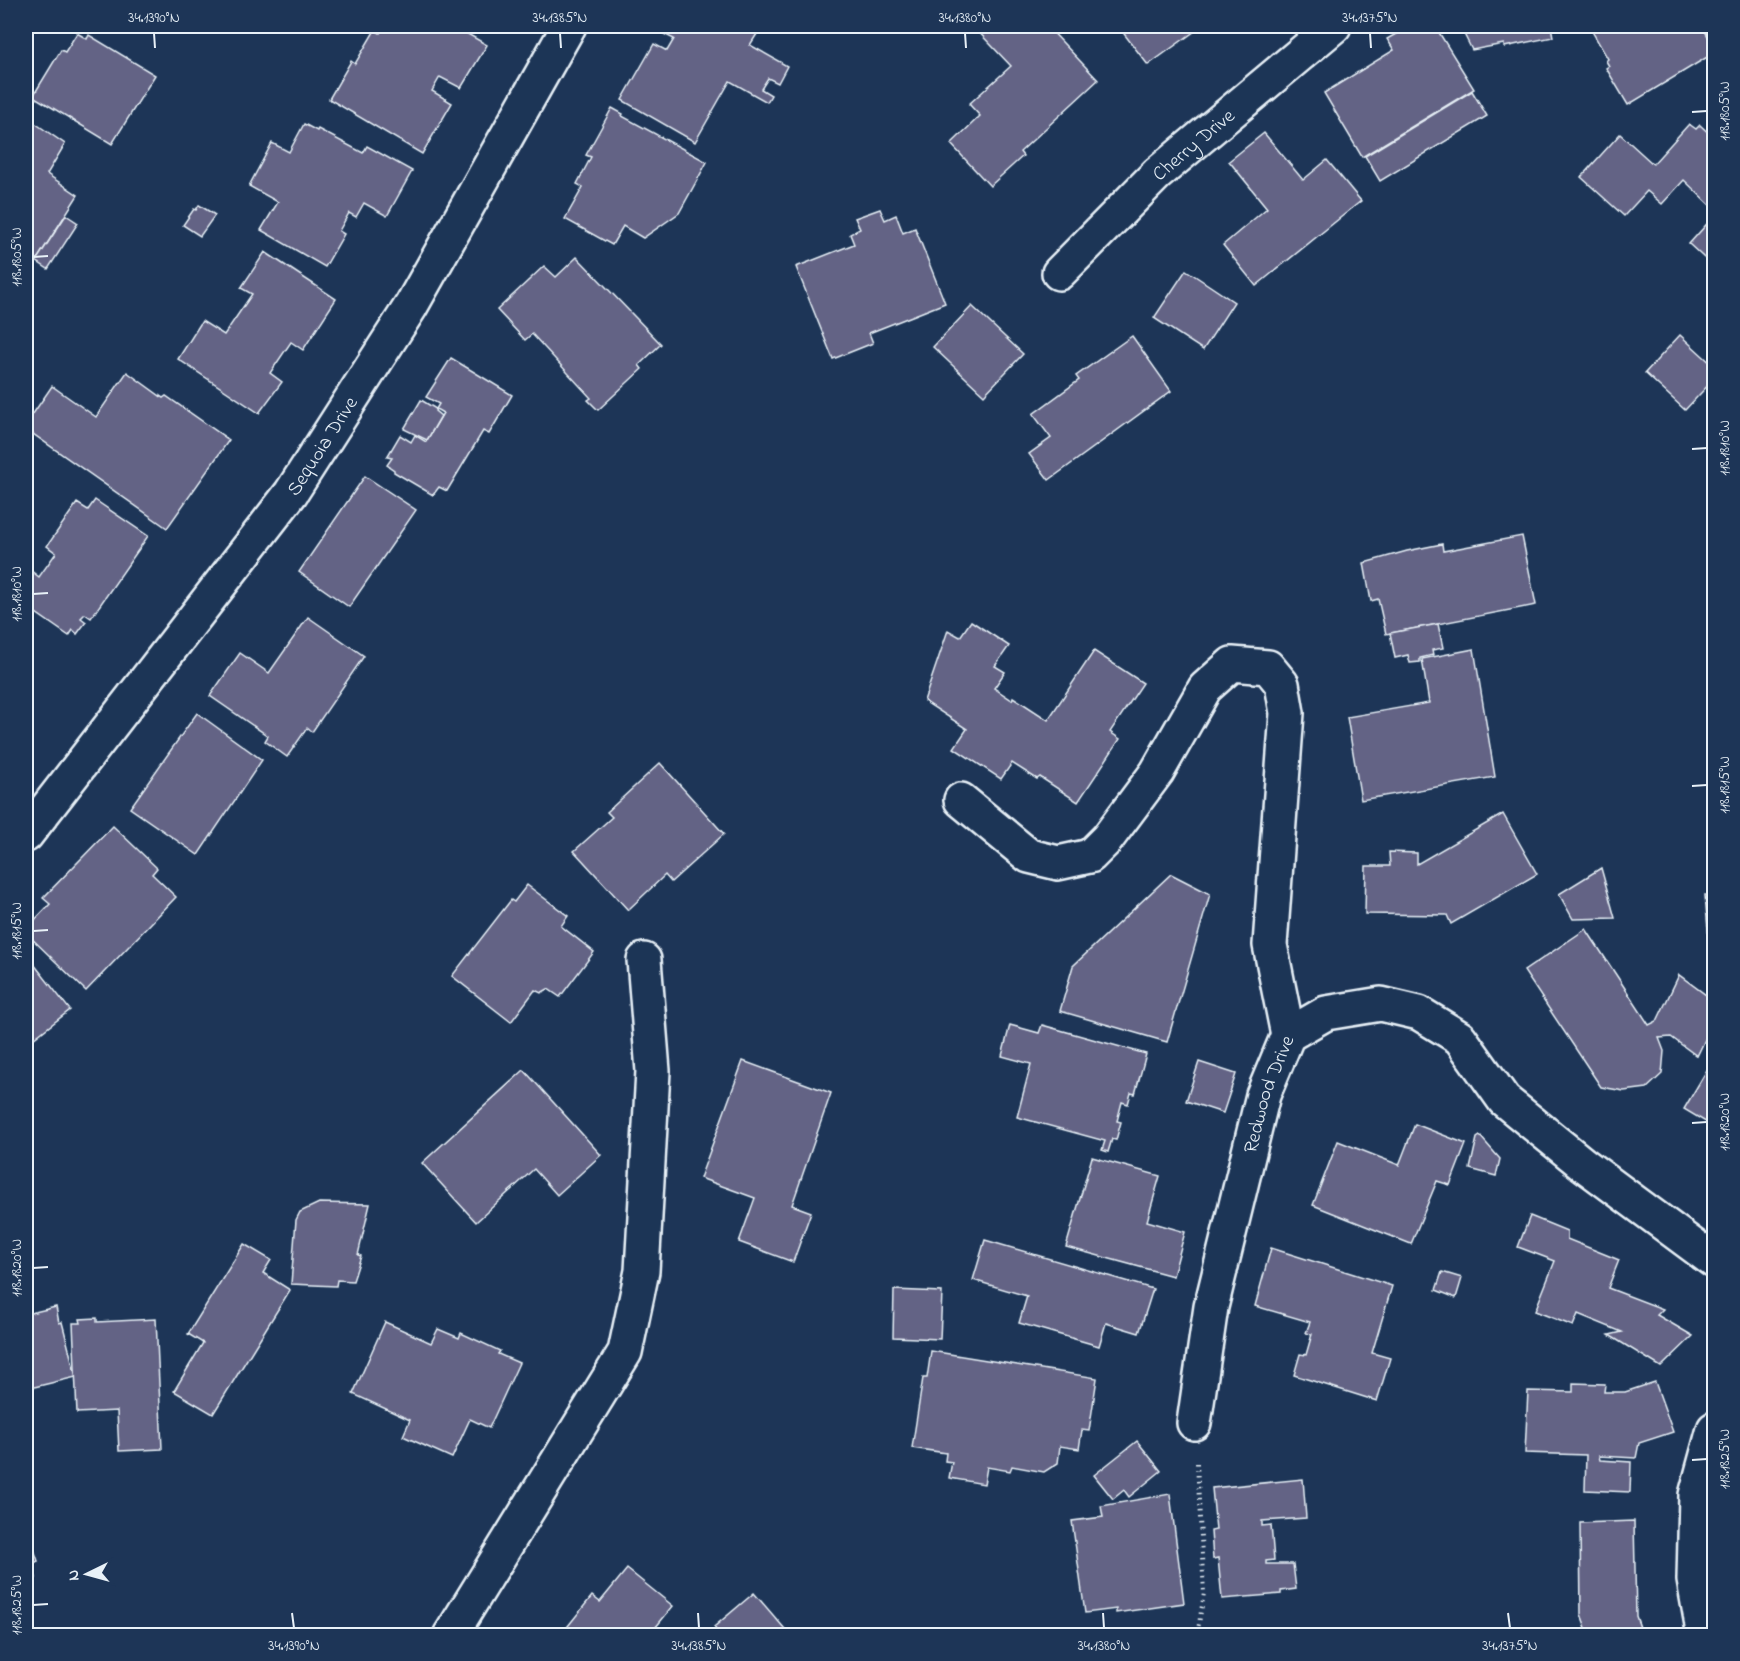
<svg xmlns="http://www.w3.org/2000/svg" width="1740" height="1661" font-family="'Indie Flower',sans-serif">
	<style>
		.building { fill: #646385; stroke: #e8f1f8; stroke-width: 1.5 }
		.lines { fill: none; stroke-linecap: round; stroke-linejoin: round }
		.minor-casing { stroke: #e8f1f8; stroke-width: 38 }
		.path { stroke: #e8f1f8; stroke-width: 4; stroke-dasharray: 1.5 4.5; stroke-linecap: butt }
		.minor { stroke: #1d3557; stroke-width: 33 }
		.ticks { fill: none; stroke: #e8f1f8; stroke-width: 2 }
		.labels { text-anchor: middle; stroke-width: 4.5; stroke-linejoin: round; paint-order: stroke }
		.street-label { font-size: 20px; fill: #e8f1f8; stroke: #1d3557 }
		.neatline { fill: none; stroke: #e8f1f8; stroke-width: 2 }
		.ticks-label { font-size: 15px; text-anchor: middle; fill: #e8f1f8 }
	</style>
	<rect width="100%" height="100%" fill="#1d3557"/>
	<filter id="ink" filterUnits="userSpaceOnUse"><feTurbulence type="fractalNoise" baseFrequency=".0167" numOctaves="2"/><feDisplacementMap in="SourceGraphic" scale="12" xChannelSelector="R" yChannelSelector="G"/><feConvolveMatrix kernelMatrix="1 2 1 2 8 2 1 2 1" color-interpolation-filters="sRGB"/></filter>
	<g filter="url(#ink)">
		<g class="building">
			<path d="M384,26H454L487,45L461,88L440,77L432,91L452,103L422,154L329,99L351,61L355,64L375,30L380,33Z"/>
			<path d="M654,26H762L750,45L787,66L778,83L768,78L761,89L771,95L767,102L730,81L695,142L622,100L654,44L667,51L674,39L652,28Z"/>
			<path d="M973,26H1047L1098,80L1020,152L1023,156L990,186L951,144L980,116L969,104L1011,66Z"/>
			<path d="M1118,26H1202L1148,65Z"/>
			<path d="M1410,26H1435L1474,89L1362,157L1324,93L1394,50L1387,39Z"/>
			<path d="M1460,26H1551L1553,37L1504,47V44L1472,50Z"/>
			<path d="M1589,26H1702L1714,47V53L1628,105L1606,68L1609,66L1606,61L1608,59Z"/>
			<path d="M77,33L87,39L89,35L155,75L112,144L33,96L61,50L65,52Z"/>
			<path d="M1472,91L1487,116L1380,181L1365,156Z"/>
			<path d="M612,108L623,114L622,116L707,162L679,213L643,238L623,226L612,245L565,219L583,187L577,184L591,157L586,155Z"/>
			<path d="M26,117L65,144L47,174L78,195L31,269L26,266Z"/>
			<path d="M304,124L317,131L318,129L363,153L367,146L412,171L387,216L364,203L356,217L349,213L339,231L344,234L325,267L261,230L278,202L249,186L272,143L289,152Z"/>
			<path d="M1689,124L1696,129L1700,125L1714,138V209L1684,180L1662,204L1647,191L1624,216L1581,177L1620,134L1653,164Z"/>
			<path d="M1264,133L1303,180L1327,160L1361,201L1256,286L1223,245L1267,208L1229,161Z"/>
			<path d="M199,205L215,215L200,236L183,225L194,209L196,210Z"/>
			<path d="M880,209L885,220L896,215L903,233L915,228L945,303L869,333L873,343L833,359L796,267L854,244L850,234L860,229L855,218Z"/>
			<path d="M66,215L78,223L48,269L36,261Z"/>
			<path d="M1714,216V267L1689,244Z"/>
			<path d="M265,252L336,299L303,350L291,342L270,373L282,382L259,413L178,359L202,321L224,335L252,294L241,288Z"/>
			<path d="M577,257L661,344L639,365L642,369L598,410L588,400L591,398L532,334L525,340L497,310L544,266L556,277Z"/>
			<path d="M1186,270L1234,302L1203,350L1154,318Z"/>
			<path d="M26,293L31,297L26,305Z"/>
			<path d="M972,306L1023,354L984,395L933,347Z"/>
			<path d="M1680,335L1714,366V379L1685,410L1645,373Z"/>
			<path d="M1132,336L1171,391L1049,480L1029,454L1051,438L1033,414L1079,380L1076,376Z"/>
			<path d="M451,358L512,395L489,434L483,431L447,491L439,487L433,495L394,472V470L387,465L392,458L387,457L400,435L411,442L415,435L426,442L427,440L443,413L436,409L439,404L426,397Z"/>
			<path d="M127,372L163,398L166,396L229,440L167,528L26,429V424L52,386L96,417Z"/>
			<path d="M421,400L436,409L435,411L441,416L427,440L404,429Z"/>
			<path d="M365,476L416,510L349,607L299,572Z"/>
			<path d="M95,500L148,536L91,618L85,614L81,618L86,622L77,634L73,630L69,636L26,606V567L39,577L56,553L47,546L77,503L88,510Z"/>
			<path d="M1522,536L1536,605L1386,634L1378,599L1371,601L1364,563L1407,551L1442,544L1443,551Z"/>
			<path d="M308,617L364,656L312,732L307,728L287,757L265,741L268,736L210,696L240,653L269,673Z"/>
			<path d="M971,621L1009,646L995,666L1005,672L994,688L1012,700L1013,697L1048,720L1094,651L1143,683L1110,732L1120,739L1078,802L1040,777L1037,779L1012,763L1001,779L954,748L967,729L924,701L948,630L960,637Z"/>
			<path d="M1438,624L1443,648L1432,650L1433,655L1420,658V662L1410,663L1408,655L1395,658L1390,633Z"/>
			<path d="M1474,649L1495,777L1361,800L1347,717L1429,703L1422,659Z"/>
			<path d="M197,713L262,760L198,855L130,808Z"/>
			<path d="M660,763L724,834L671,882L665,875L628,910L574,851L612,817L607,812Z"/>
			<path d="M1503,814L1537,874L1451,924L1447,915L1365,914L1366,866H1390L1389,852L1417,853V864Z"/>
			<path d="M113,826L157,868L152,874L176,897L86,991L26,933V929L50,904L43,898Z"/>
			<path d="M1601,868L1615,918L1573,919L1559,894Z"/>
			<path d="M1171,874L1210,894L1167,1042L1060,1011L1073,966Z"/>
			<path d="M527,885L568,916L561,926L594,952L560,997L548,989L541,993L535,990L511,1022L452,976L511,900L514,902Z"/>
			<path d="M1705,895H1714V953H1710Z"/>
			<path d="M1586,929L1649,1025L1657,1021L1679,975L1714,1001V1021L1697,1056L1671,1037L1659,1038L1664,1051L1662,1074L1647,1088L1624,1091L1601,1087L1524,971Z"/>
			<path d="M26,954L70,1010L33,1039L28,1033L26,1035Z"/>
			<path d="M1010,1025L1039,1033L1042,1025L1146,1054L1135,1094L1131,1093L1128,1104L1122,1102L1117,1121L1121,1122L1116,1140L1112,1139L1108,1152L1102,1150L1105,1141L1017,1117L1031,1064L1002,1056Z"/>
			<path d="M1714,1058V1127L1684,1109Z"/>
			<path d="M743,1061L831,1093L792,1205L811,1212L793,1262L739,1242L755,1198L700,1178Z"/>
			<path d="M1199,1062L1236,1074L1223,1113L1186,1101Z"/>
			<path d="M524,1070L601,1155L557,1195L534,1169L476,1222L422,1163Z"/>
			<path d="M1415,1124L1466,1144L1450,1185L1437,1181L1411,1244L1313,1205L1338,1141L1399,1165Z"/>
			<path d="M1480,1136L1500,1159L1496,1176L1470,1169L1477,1138Z"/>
			<path d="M1092,1157L1160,1176L1147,1221L1185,1232L1173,1276L1066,1247Z"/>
			<path d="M319,1203L370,1204L358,1255L361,1256L353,1281L337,1280L336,1286L291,1284L296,1220L300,1212Z"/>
			<path d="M1530,1216L1567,1231V1239L1619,1260L1608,1288L1663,1309L1657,1315L1693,1336L1661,1367L1609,1335L1622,1332L1578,1314L1573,1326L1535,1311L1555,1261L1518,1247Z"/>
			<path d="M985,1240L1153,1289L1139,1333L1106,1323L1099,1346L1019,1323L1027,1296L973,1280Z"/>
			<path d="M244,1244L271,1260L263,1273L290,1290L213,1414L174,1391L203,1343L188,1334Z"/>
			<path d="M1271,1248L1392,1286L1372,1353L1390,1358L1377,1401L1294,1375L1300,1354L1306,1355L1312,1334L1306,1333L1310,1322L1255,1306Z"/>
			<path d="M1442,1272L1462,1278L1456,1298L1436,1290Z"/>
			<path d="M894,1290L942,1292L940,1339L893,1337Z"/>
			<path d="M56,1307L59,1323L62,1322L76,1377L26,1389V1314Z"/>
			<path d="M97,1318V1322L156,1319L162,1449L119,1451L117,1411L77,1413L73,1323H81L80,1319Z"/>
			<path d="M385,1322L431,1343L438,1329L459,1338L461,1333L500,1351L498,1354L519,1363L489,1428L470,1419L452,1458L403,1436L410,1420L353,1394Z"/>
			<path d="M931,1351L1097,1378L1089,1431L1082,1430L1079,1449L1060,1446L1058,1463L1044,1472L1012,1466L1010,1471L987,1467L984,1484L949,1478L952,1462L945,1461L946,1453L912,1448L923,1378H927Z"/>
			<path d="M1655,1382L1673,1432L1639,1443L1636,1458L1599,1456L1600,1460L1631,1462L1630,1492L1585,1490L1586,1455L1525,1453L1528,1391L1573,1392V1383L1605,1384L1604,1392H1625Z"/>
			<path d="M1137,1441L1161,1471L1129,1497L1124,1490L1113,1499L1094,1475Z"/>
			<path d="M1303,1479L1306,1518L1262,1521V1526L1271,1525L1274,1560L1266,1561V1564H1293L1296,1589L1281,1591V1594L1222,1599L1218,1558L1213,1559L1211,1531L1216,1530L1212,1488Z"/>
			<path d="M1170,1494L1184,1603L1116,1613V1609L1085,1613L1072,1521L1103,1517L1101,1506Z"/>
			<path d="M1634,1521L1636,1616L1643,1636H1589L1581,1614L1580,1523Z"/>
			<path d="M26,1526L38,1561L32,1564L36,1578L26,1582Z"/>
			<path d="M627,1569L673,1606L651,1633V1636H560L592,1596L600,1602Z"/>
			<path d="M754,1593L791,1636H720L714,1627Z"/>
		</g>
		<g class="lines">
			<defs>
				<g id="minor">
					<path id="s1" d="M1059,273L1157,174L1334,26"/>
					<path d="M961,800L1029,856L1058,863L1090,856L1107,839L1157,772L1205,688L1232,664L1268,667L1282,684L1287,713L1270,945L1288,1035"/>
					<path id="s2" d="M26,835L291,493L411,306L569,26"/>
					<path id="s3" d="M1194,1423L1211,1307L1263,1095L1288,1035L1326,1013L1381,1004L1419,1013L1460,1038L1504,1100L1583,1164L1714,1261"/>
					<path d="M450,1636L625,1352L642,1271L653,1071L644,960"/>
					<path d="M1704,1636L1694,1580L1696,1495L1714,1429"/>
				</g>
			</defs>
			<use href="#minor" class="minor-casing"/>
			<path class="path" d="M1197,1463L1204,1593L1197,1636"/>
			<use href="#minor" class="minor"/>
		</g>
	</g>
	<path class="ticks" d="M154,33L155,48M560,33L561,48M965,33L966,48M1370,33L1371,48M1692,112L1707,111M33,257L48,256M1692,449L1707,448M33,594L48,593M1692,786L1707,785M33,931L48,930M1692,1123L1707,1122M33,1268L48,1267M1692,1460L1707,1459M33,1605L48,1604M292,1613L294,1628M698,1613L699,1628M1103,1613L1104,1628M1508,1613L1510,1628"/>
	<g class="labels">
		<g class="street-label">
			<text dy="7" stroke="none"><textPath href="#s1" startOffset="186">Cherry Drive</textPath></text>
			<text dy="7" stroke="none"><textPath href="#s2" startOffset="489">Sequoia Drive</textPath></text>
			<text dy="7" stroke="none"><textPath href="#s3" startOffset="338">Redwood Drive</textPath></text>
		</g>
	</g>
	<rect width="1740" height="1661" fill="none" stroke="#1d3557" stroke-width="66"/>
	<g transform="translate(87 1574) rotate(265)" stroke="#1d3557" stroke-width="4.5" paint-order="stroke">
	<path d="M0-4.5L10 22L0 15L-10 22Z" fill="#e8f1f8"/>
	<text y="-9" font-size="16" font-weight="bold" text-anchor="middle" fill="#e8f1f8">N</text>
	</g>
	<rect x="33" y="33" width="1674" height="1595" class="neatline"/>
	<g class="ticks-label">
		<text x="154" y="22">34.1390°N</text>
		<text x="560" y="22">34.1385°N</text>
		<text x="965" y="22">34.1380°N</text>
		<text x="1370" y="22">34.1375°N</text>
		<text transform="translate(1724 111) rotate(-90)" y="5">118.1805°W</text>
		<text transform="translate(16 257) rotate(-90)" y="5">118.1805°W</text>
		<text transform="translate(1724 448) rotate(-90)" y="5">118.1810°W</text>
		<text transform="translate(16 594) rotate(-90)" y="5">118.1810°W</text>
		<text transform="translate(1724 785) rotate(-90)" y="5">118.1815°W</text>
		<text transform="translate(16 931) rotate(-90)" y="5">118.1815°W</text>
		<text transform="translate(1724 1122) rotate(-90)" y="5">118.1820°W</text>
		<text transform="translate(16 1268) rotate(-90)" y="5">118.1820°W</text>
		<text transform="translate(1724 1459) rotate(-90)" y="5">118.1825°W</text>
		<text transform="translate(16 1605) rotate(-90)" y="5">118.1825°W</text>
		<text x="294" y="1650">34.1390°N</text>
		<text x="699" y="1650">34.1385°N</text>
		<text x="1104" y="1650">34.1380°N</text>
		<text x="1510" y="1650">34.1375°N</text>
	</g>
</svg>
